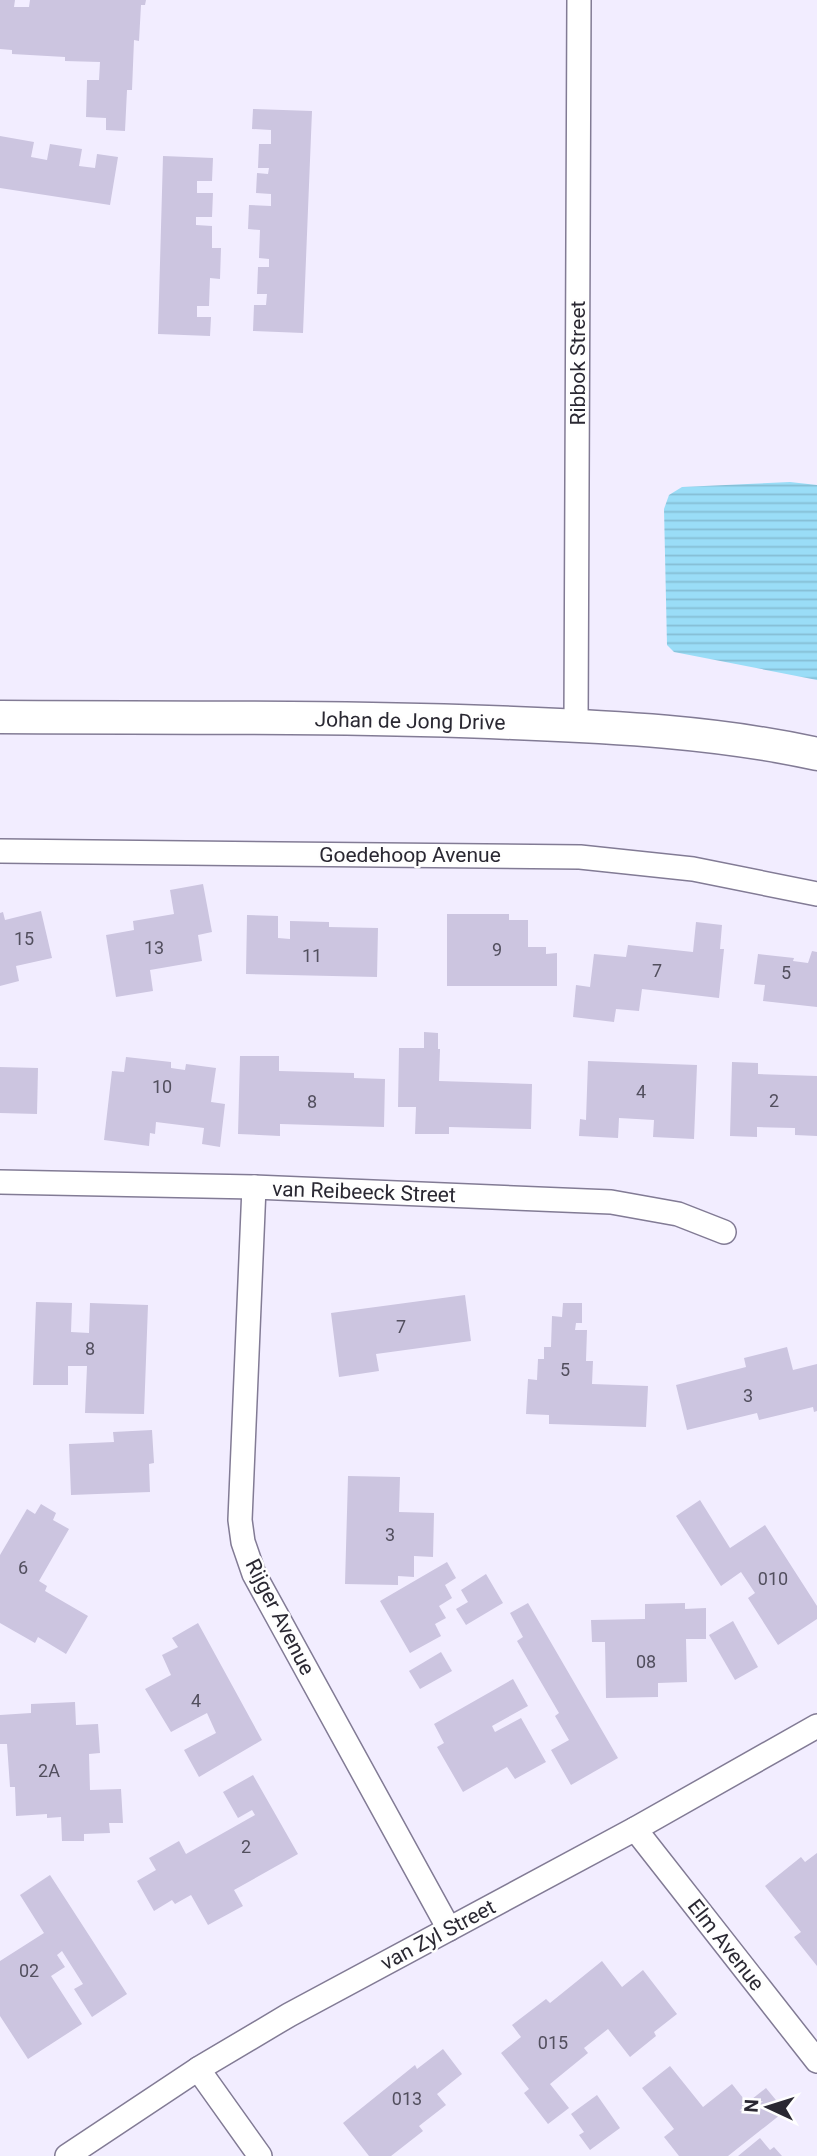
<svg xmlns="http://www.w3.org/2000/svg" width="817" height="2156" font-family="Roboto,sans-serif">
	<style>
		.water { fill: url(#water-rules) }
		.building { fill: #ccc5e0 }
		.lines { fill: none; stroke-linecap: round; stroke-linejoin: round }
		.street-casing { stroke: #827b95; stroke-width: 26 }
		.secondary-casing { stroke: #827b95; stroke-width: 35 }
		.street { stroke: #fff; stroke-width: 23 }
		.secondary { stroke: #fff; stroke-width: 32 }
		.labels { text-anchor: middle; stroke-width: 5; stroke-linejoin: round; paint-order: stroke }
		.number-label { font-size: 18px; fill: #524f5e }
		.street-label { font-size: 21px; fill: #2a2832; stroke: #fefefe }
	</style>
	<defs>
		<pattern id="water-rules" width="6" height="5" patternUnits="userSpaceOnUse" patternTransform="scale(1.75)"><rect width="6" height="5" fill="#9addf7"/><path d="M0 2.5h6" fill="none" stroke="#85bed4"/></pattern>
	</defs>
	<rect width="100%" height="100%" fill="#f2edff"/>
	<path class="water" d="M790,482L817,485V680L674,652L667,645L664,509L669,495L682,487Z"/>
	<g class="building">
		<path d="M0,0H15L14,7H29L30,0H146L145,5H141L139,41L134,40L132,90H127L125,131L106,130V118L86,117L87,80H99L100,62L65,61V57L12,54V50L0,49Z"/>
		<path d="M253,109L312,111L303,333L253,331L254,305H266L267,294H257L258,267H269V259L259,258L260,230L248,229L249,205L271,206V194L256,193L257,173L268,174L269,168H258L259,144H271V130L252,129Z"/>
		<path d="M0,136L34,142L31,157L47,160L50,144L82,149L79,166L95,168L97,154L118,157L110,205L0,188Z"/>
		<path d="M163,156L213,158L212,181H197V193H213L212,217H196V225L212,226V248H221L220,279L210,278L209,306H197V317H211L210,336L158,334Z"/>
		<path d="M203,884L212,932L198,935L202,961L150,970L153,991L116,997L106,935L134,930L133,921L174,914L170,890Z"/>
		<path d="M41,911L52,958L16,966L19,981L0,986V913L3,912L5,920Z"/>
		<path d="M447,914H509V920H528V947H546V954L557,953V986H447Z"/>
		<path d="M247,915L278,916V938L290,939V921L329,922V927L378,928L377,977L246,974Z"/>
		<path d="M696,922L722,925L720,949H724L719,998L642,989L639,1011L616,1009L614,1022L573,1017L576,985L590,987L594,954L626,957L628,945L693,952Z"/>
		<path d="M812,951L817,952V1007L763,1001L765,985L754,984L758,954L794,958L793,961L808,963Z"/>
		<path d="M424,1032L438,1033V1049H440L439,1081L532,1084L531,1129L449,1127V1134H415L416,1107H398L399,1048H424Z"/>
		<path d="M240,1056H279V1071L354,1073V1078L385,1079L384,1127L280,1124V1136L238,1134Z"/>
		<path d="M126,1057L171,1062V1068L185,1070L186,1064L216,1068L211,1102L225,1104L220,1147L202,1144L204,1128L156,1122L155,1134L150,1133L149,1146L104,1140L112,1071L124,1072Z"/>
		<path d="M588,1061L697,1065L694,1139L653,1137L654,1120L619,1118L618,1138L579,1136L580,1119L586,1120Z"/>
		<path d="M732,1062L758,1063V1074L817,1076V1136L795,1135V1128L757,1127V1137L730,1136Z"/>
		<path d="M0,1067L38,1068L37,1114L0,1113Z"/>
		<path d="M465,1295L471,1341L376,1354L379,1371L339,1377L331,1313Z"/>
		<path d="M36,1302L72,1303L71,1332L89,1333L90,1303L148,1305L144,1414L85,1413L87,1366H68V1385H33Z"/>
		<path d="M563,1303H582V1323H576L575,1330H587L586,1361H593L592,1384L648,1386L646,1427L549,1424V1415L526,1414L528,1379L537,1380L538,1359H544V1347H551L552,1316L562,1317Z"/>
		<path d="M787,1347L793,1370L817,1364V1411L814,1412L813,1407L759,1420L757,1413L687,1430L676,1385L746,1367L744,1358Z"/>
		<path d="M152,1430L154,1463L149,1464L150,1492L71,1495L69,1444L114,1442L113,1432Z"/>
		<path d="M348,1476L400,1477L399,1512L434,1513L433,1557L414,1556V1577L398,1576V1585L345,1584Z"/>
		<path d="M700,1500L730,1548L765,1525L817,1606V1619L778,1645L748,1598L755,1593L741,1572L721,1586L676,1516Z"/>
		<path d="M41,1504L56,1513L53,1520L69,1529L39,1581L47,1586L45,1591L88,1616L66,1654L38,1637L35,1643L0,1623V1555L27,1509L35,1514Z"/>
		<path d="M447,1562L456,1578L445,1585L452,1598L439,1606L446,1618L435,1624L441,1636L410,1653L380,1601Z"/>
		<path d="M486,1574L503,1603L466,1625L456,1609L468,1602L461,1590Z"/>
		<path d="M528,1603L618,1758L571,1785L551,1750L569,1740L555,1716L559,1713L517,1641L523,1637L510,1613Z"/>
		<path d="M685,1603V1609L706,1608V1639H686L687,1682L658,1683V1697L606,1698L605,1642H592L591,1620L645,1619V1604Z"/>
		<path d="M733,1621L758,1667L735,1680L709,1635Z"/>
		<path d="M198,1623L262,1740L199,1777L184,1750L216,1733L207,1713L171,1732L145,1689L171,1675L162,1655L178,1647L172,1638Z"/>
		<path d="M441,1652L452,1671L420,1689L409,1671Z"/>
		<path d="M513,1679L528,1706L492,1726L495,1732L521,1718L546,1762L515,1779L507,1767L463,1792L437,1747L444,1743L434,1724Z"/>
		<path d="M75,1702L76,1725L98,1724L100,1753L89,1754L90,1790L121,1789L123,1823H109L110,1833L84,1834V1841H62L61,1817L47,1818V1814L16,1816L15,1787H10L7,1744H0V1715L31,1713V1704Z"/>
		<path d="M253,1775L298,1854L234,1890L243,1906L208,1925L191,1895L175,1904L172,1900L154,1911L137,1881L156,1870L149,1858L179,1841L186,1854L255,1815L252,1810L238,1818L223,1792Z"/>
		<path d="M817,1853V1966L794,1937L801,1932L765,1886L801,1857L805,1862Z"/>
		<path d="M50,1875L127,1994L92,2017L74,1989L83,1984L62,1951L57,1955L65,1967L51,1976L82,2024L28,2059L0,2016V1961L44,1933L20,1895Z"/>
		<path d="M602,1961L622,1987L643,1970L677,2014L654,2032L656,2036L630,2057L608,2029L584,2048L588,2053L550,2084L569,2108L548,2124L524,2093L529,2089L501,2053L521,2037L512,2025L546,1999L550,2003Z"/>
		<path d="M443,2049L462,2074L437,2094L446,2105L419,2126L423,2131L391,2156H369L343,2123L415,2065L417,2069Z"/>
		<path d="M670,2066L703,2107L732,2084L747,2103L766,2088L785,2111L728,2156H679L664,2137L674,2129L642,2088Z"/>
		<path d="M597,2095L620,2128L590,2150L579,2135L584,2132L571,2114Z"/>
		<path d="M760,2138L770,2150L774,2147L782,2156H738Z"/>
	</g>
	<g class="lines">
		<defs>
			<g id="street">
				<path d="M576,725L579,0"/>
				<path d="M0,851L580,857L693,869L817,894"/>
				<path d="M0,1182L254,1187L611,1202L678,1214L724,1232"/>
				<path d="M254,1187L240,1520L243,1542L254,1574L449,1929"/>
				<path d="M635,1829L817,2061"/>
				<path d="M198,2069L260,2156"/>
				<path d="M67,2156L198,2069L289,2015L635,1829L817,1726"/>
			</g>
			<path id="secondary" d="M0,717C171,718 342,716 513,723C614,727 718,732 817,754"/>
		</defs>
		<use href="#street" class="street-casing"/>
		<use href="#secondary" class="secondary-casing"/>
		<use href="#street" class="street"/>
		<use href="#secondary" class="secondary"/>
	</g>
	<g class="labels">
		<g class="number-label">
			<text x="24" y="945">15</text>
			<text x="154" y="954">13</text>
			<text x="497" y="956">9</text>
			<text x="312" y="962">11</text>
			<text x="657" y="977">7</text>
			<text x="786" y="979">5</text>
			<text x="162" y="1093">10</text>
			<text x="641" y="1098">4</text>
			<text x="774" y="1107">2</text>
			<text x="312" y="1108">8</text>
			<text x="401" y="1333">7</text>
			<text x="90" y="1355">8</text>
			<text x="565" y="1376">5</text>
			<text x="748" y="1402">3</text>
			<text x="390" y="1541">3</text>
			<text x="23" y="1574">6</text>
			<text x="773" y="1585">010</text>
			<text x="646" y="1668">08</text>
			<text x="196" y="1707">4</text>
			<text x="49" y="1777">2A</text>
			<text x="246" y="1853">2</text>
			<text x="29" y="1977">02</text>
			<text x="553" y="2049">015</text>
			<text x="407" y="2105">013</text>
		</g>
		<g class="street-label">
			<text transform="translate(578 363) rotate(-90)" y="7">Ribbok Street</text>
			<text transform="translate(410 721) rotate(1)" y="7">Johan de Jong Drive</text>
			<text x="410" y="862">Goedehoop Avenue</text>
			<text transform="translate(364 1192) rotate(2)" y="7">van Reibeeck Street</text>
			<text transform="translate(280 1617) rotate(63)" y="7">Rijger Avenue</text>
			<text transform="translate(438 1935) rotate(-28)" y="7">van Zyl Street</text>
			<text transform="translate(726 1945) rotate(52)" y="7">Elm Avenue</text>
		</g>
	</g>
	<g transform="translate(768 2107) rotate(274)" stroke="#fefefe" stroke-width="5" paint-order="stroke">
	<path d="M0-5L12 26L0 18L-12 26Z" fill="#2a2832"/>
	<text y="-10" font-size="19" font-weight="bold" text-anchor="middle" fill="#2a2832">N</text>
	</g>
</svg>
